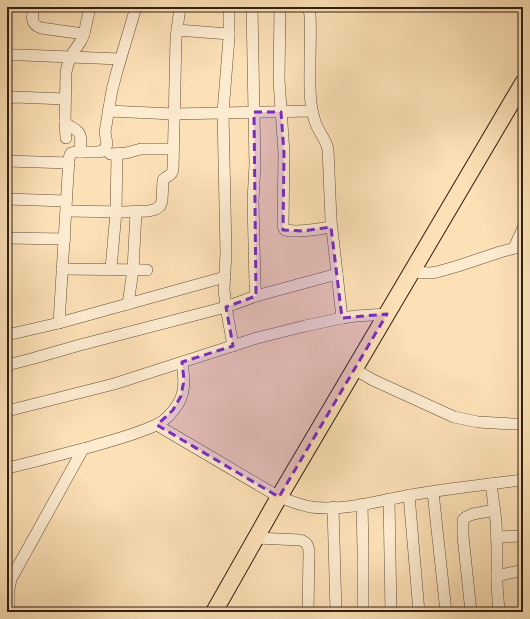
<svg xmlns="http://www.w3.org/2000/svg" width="530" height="619" font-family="'IM FELL DW Pica',serif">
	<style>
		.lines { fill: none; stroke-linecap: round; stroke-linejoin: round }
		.minor-casing { stroke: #624f3c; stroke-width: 12 }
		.highway-casing { stroke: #2f1f13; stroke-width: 18 }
		.minor { stroke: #fdebd0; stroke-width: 11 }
		.highway { stroke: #fce0b6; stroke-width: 16 }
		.marked { fill: #7b2cbf; fill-opacity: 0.2; stroke: #7b2cbf; stroke-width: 3; stroke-dasharray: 8 5; stroke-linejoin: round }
	</style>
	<rect width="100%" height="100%" fill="#fce0b6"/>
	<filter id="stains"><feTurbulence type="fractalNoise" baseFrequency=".005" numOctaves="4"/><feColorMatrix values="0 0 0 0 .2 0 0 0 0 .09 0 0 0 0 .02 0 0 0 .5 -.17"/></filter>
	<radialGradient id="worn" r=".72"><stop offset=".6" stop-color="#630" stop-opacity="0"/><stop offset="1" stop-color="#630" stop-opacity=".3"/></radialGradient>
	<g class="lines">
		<defs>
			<g id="minor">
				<path d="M34,7C32,16 30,24 41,28L84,34"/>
				<path d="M229,7V38L223,112L226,253L224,289L226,307L233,346"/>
				<path d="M252,7L255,165L253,201L255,284L256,296"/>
				<path d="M280,7L279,80L284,153L283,226L285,230C300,233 316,229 331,227"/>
				<path d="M307,7L309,10L310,15C311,32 310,49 310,65C310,83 309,101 314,118C317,131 325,137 328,149L331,220L342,318"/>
				<path d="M522,7H523"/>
				<path d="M177,30L229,34"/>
				<path d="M7,53L13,55H22L120,59"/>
				<path d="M7,101L10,98L15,97L65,99"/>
				<path d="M108,111L174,114L312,111"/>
				<path d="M65,121L66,138"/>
				<path d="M80,152C80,146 83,135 77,131C72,126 69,128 65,121L66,72L68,64L70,57L81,41L84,34L90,7"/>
				<path d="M110,154L126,153L141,149H173"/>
				<path d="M7,161L69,163"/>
				<path d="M7,199L66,201"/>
				<path d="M66,211L123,212L149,211L156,209L160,206L162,201L163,180C168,174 172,177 173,169L176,38L180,7"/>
				<path d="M7,238L65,239"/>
				<path d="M514,248L523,228"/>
				<path d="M62,269L147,270"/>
				<path d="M111,269L116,212L117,154"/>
				<path d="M412,272L430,273L437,272L458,266L500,252L523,246"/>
				<path d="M128,304L133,270L136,212"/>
				<path d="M59,323L69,158L71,153L75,152H98L103,151L105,149L107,144L105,132L112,90L117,71L136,7"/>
				<path d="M7,335L59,323L225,277"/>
				<path d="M7,365L31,359L80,345L226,307L256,296L337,274"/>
				<path d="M354,369L373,380L454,417L478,422L512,424H523"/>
				<path d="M7,411L114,384L257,338L305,326L342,318L356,316L387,314"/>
				<path d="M157,425L279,497C290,501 300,505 311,507C345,512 384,499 417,494C452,488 488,484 523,480"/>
				<path d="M7,468C35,462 62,454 90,447C113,440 135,435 156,425C165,421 173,412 178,404C186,391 184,377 182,362"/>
				<path d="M491,484L496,521L497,549V584L499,612"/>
				<path d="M433,492L446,612"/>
				<path d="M409,495L419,612"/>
				<path d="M389,499L391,612"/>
				<path d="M362,504L363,548V612"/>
				<path d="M333,507L336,612"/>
				<path d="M497,537L523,536"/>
				<path d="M256,538L300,540C308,542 309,547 309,553L308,612"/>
				<path d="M497,576L523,570"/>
				<path d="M9,612V589L11,579L83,449"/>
				<path d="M471,612L463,536V520L466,517L473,514L495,510"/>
			</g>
			<path id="highway" d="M214,612L279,497L523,83"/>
		</defs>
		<use href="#minor" class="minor-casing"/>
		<use href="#highway" class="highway-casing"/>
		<use href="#minor" class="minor"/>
		<use href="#highway" class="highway"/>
	</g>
	<path class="marked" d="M254,112H281L284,153L283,230L303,231L331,227L342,318L387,314L279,497L157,425L173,410L181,396L184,380L182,362L233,346L226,307L256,296Z"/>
	<rect width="530" height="619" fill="none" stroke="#fce0b6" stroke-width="24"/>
	<rect x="8" y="8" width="514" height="603" fill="none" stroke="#2f1f13" stroke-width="2"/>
	<rect x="12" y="12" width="506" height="595" fill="none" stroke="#2f1f13"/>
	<rect width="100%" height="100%" filter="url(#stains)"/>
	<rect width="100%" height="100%" fill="url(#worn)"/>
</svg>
